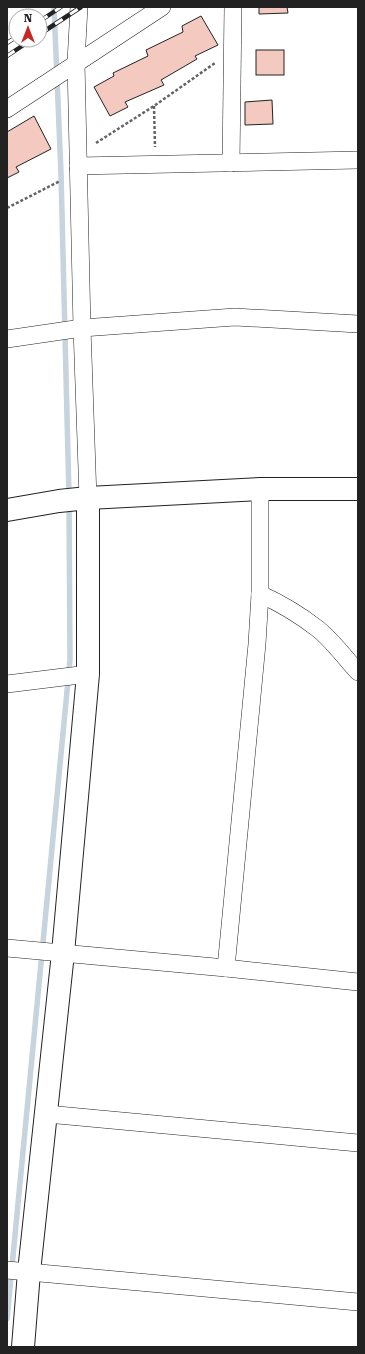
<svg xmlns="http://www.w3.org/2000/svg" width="365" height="1354" font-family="'Roboto Serif',serif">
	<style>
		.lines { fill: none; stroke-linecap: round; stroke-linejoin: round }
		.stream { stroke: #c7d3dd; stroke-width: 5.5 }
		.building { fill: #f3c9c0; stroke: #222 }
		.street-casing { stroke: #222; stroke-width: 18 }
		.secondary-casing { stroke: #222; stroke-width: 24 }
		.path { stroke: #646464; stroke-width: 2.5; stroke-dasharray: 3 2; stroke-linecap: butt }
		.street { stroke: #fff; stroke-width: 17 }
		.secondary { stroke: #fff; stroke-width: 22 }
		.rail-casing { stroke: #222; stroke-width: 4.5 }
		.rail { stroke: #fff; stroke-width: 3; stroke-dasharray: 9; stroke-linecap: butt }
	</style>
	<rect width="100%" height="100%" fill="#fff"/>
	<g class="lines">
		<g class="stream">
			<path d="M54,7L61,173L69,496"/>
			<path d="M7,1319L70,660L69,505"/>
		</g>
	</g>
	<g class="building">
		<path d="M259,7H287L288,13L259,14Z"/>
		<path d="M201,16L218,45L195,56L197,59L161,80L164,85L125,102L128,107L110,116L94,87L114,76L113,73L148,56L146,50L183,32L182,26Z"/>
		<rect x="256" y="50" width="28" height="25"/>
		<path d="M272,100L273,124L245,125V102Z"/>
		<path d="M34,116L51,149L16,167L19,172L7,178V132Z"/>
	</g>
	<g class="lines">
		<defs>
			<g id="street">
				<path d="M79,7L76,62L82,328L88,498"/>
				<path d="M7,109L162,7"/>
				<path d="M231,163L233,7"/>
				<path d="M78,166L358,160"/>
				<path d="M7,339L82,328L235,317L358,324"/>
				<path d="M260,594C280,603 300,615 318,629C333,641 345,658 358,672"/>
				<path d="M7,684L88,674"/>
				<path d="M7,948L226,968L358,982"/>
				<path d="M226,968L257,644L260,594V489"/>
				<path d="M47,1114L358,1143"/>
				<path d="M7,1270L358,1302"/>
			</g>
			<g id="secondary">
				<path d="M7,510L59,501L88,498L260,489H358"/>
				<path d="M23,1347L29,1272L63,953L88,674V498"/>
			</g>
		</defs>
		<use href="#street" class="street-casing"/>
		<use href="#secondary" class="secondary-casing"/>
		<g class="path">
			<path d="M154,106L155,147"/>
			<path d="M96,143L154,106L215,63"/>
			<path d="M7,208L60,181"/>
		</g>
		<use href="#street" class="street"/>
		<use href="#secondary" class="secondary"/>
		<defs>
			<g id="rail">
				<path d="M40,21L61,7"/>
				<path d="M40,34L81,7"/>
				<path d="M7,43L16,37"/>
				<path d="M7,56L31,40"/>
			</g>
		</defs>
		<use href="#rail" class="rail-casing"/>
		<use href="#rail" class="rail"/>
	</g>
	<rect width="365" height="1354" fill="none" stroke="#222222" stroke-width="16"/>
	<g transform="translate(28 28)"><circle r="19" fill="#ffffff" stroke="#a7a7a7"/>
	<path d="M0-3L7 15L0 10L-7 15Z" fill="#c62828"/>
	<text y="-6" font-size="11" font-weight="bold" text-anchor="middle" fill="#222222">N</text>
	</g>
</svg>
